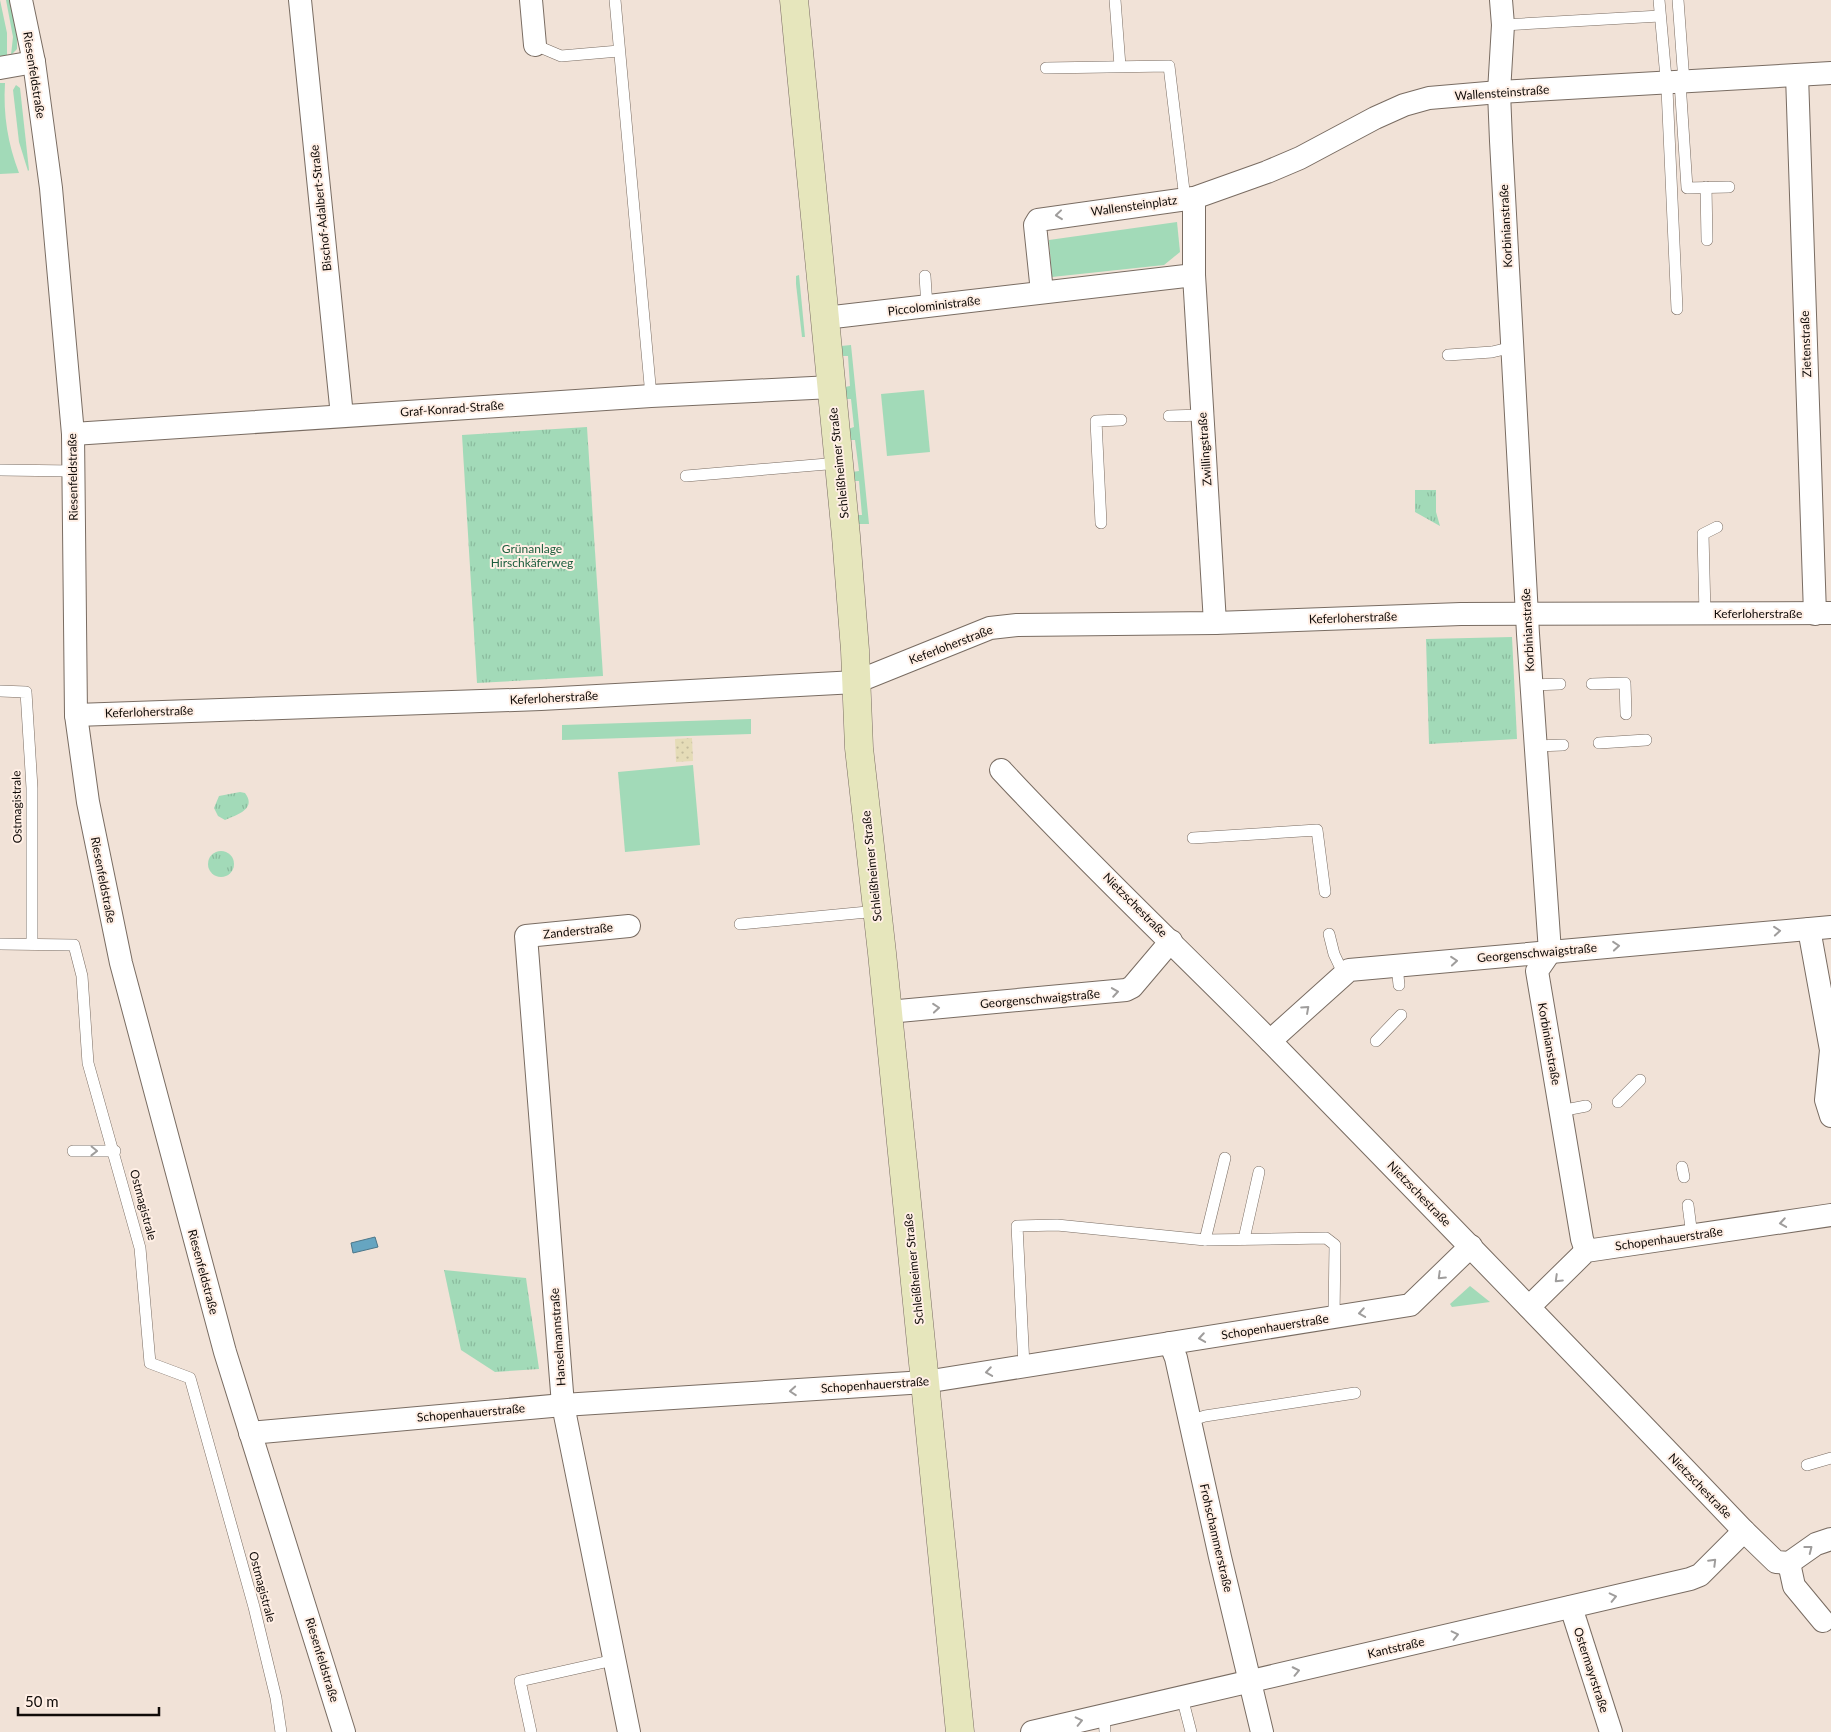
<svg xmlns="http://www.w3.org/2000/svg" width="1831" height="1732" font-family="Lato,sans-serif">
	<style>
		.green { fill: #a2dab8 }
		.sand { fill: url(#sand-dots) }
		.park { fill: url(#park-tufts) }
		.water { fill: #66a5c1; stroke: #4c778a }
		.lines { fill: none; stroke-linecap: round; stroke-linejoin: round }
		.lane-casing { stroke: #796c62; stroke-width: 12 }
		.street-casing { stroke: #796c62; stroke-width: 24 }
		.secondary-casing { stroke: #796c62; stroke-width: 29 }
		.lane { stroke: #fff; stroke-width: 11 }
		.street { stroke: #fff; stroke-width: 22 }
		.secondary { stroke: #e6e6bc; stroke-width: 28 }
		.oneway { stroke: #9f9d9c }
		.labels { text-anchor: middle; stroke-width: 4; stroke-linejoin: round; paint-order: stroke }
		.street-label { font-size: 12px; fill: #100b08; stroke: #ffefe5 }
		.park-label { font-size: 12px; fill: #1c5d3d; stroke: #ffefe5 }
	</style>
	<defs>
		<pattern id="sand-dots" width="8" height="8" patternUnits="userSpaceOnUse" patternTransform="scale(1.25)"><rect width="8" height="8" fill="#e5dcb7"/><path d="M2 2h.1M6 6h.1" fill="none" stroke="#c3bb9c" stroke-width="1.8" stroke-linecap="round"/></pattern>
		<pattern id="park-tufts" width="24" height="20" patternUnits="userSpaceOnUse" patternTransform="scale(1.25)"><rect width="24" height="20" fill="#a2dab8"/><path d="M3 7l-1-3M5 7V3M7 7l1-3M15 17l-1-3M17 17v-4M19 17l1-3" fill="none" stroke="#8aba9d"/></pattern>
	</defs>
	<rect width="100%" height="100%" fill="#f1e2d7"/>
	<g class="green">
		<path d="M0,0L7,33V57L0,58Z"/>
		<path d="M6,0H10L17,36V49L11,55L13,37Z"/>
		<path d="M0,83H5C3,115 8,144 19,173L0,174Z"/>
		<path d="M16,85L20,88L29,170L28,171L19,142L13,90Z"/>
		<path d="M1177,222L1180,252L1164,265L1052,277L1049,240Z"/>
		<path d="M799,275L805,337H802L796,284V276Z"/>
		<path d="M851,345L869,524H856L855,515H862L859,481H853L852,472L859,471L855,440H849L848,429L854,427L851,399H846L845,387L850,386L848,356H842L841,346Z"/>
		<path d="M924,390L930,452L887,456L881,394Z"/>
		<path d="M751,719V734L562,740V725Z"/>
		<path d="M693,765L700,845L625,852L618,772Z"/>
		<path d="M1470,1286L1490,1302L1452,1307L1450,1304Z"/>
	</g>
	<path class="sand" d="M692,738L693,761L676,762L675,739Z"/>
	<g class="park">
		<path d="M587,427L603,676L477,683L462,435Z"/>
		<path d="M1415,490H1436V512L1440,526L1415,512Z"/>
		<path d="M1512,637L1517,739L1429,744L1426,639Z"/>
		<path d="M240,792L245,793C257,809 237,815 225,820L218,816L214,808L219,796Z"/>
		<circle cx="221" cy="864" r="13"/>
		<path d="M444,1270L526,1278L539,1369L495,1372L461,1350Z"/>
	</g>
	<path class="water" d="M375,1237L378,1247L353,1253L351,1243Z"/>
	<g class="lines">
		<defs>
			<g id="lane">
				<path d="M615,0L651,396"/>
				<path d="M1115,0L1120,66"/>
				<path d="M1659,0L1667,89L1677,309"/>
				<path d="M1678,0L1684,82"/>
				<path d="M1503,25L1660,16"/>
				<path d="M535,45L561,56L619,51"/>
				<path d="M1046,68L1169,66L1185,199"/>
				<path d="M1680,82L1687,188L1729,187"/>
				<path d="M1706,187L1707,240"/>
				<path d="M925,276L927,307"/>
				<path d="M1448,355L1492,352L1513,347"/>
				<path d="M1169,416L1203,415"/>
				<path d="M0,470L74,471"/>
				<path d="M686,476L839,463"/>
				<path d="M1101,523L1096,421L1121,420"/>
				<path d="M1705,614L1703,534L1717,527"/>
				<path d="M1592,684L1625,683L1626,714"/>
				<path d="M1532,685L1560,684"/>
				<path d="M0,691L26,692L32,788V944"/>
				<path d="M1599,743L1646,740"/>
				<path d="M1536,746L1563,745"/>
				<path d="M1193,838L1317,830L1325,892"/>
				<path d="M740,924L878,911"/>
				<path d="M1329,934L1334,954L1344,975"/>
				<path d="M0,944L74,945L82,976L88,1063L140,1248L150,1363L190,1378L254,1607L276,1698L281,1732"/>
				<path d="M1397,966L1399,985"/>
				<path d="M1376,1041L1401,1015"/>
				<path d="M1618,1102L1640,1080"/>
				<path d="M1560,1111L1586,1106"/>
				<path d="M73,1151H115"/>
				<path d="M1682,1167L1684,1177"/>
				<path d="M1688,1205L1692,1236"/>
				<path d="M1244,1239L1259,1172"/>
				<path d="M1205,1240L1225,1158"/>
				<path d="M1024,1366L1017,1226L1057,1225L1205,1240L1326,1238L1335,1245L1334,1317"/>
				<path d="M1189,1421L1205,1416L1355,1393"/>
				<path d="M1807,1465L1831,1458"/>
				<path d="M1182,1697L1191,1732"/>
				<path d="M1104,1715L1105,1732"/>
				<path d="M531,1732L520,1681L614,1660"/>
			</g>
			<g id="street">
				<path d="M21,0L34,62L51,188L73,434L76,715L88,802L121,963L225,1352L344,1732"/>
				<path d="M300,0L342,416"/>
				<path d="M531,0L535,45"/>
				<path d="M1501,0L1503,25L1499,92L1501,141L1528,634L1550,952L1537,971L1582,1239L1586,1251"/>
				<path d="M0,68L34,62"/>
				<path d="M1797,75L1815,614"/>
				<path d="M1194,275L1215,623"/>
				<path d="M1042,292L1035,225L1038,220L1194,198L1267,172L1300,158L1375,118L1404,105L1429,98L1499,92L1831,73"/>
				<path d="M825,318L1194,275V198"/>
				<path d="M73,434L651,396L832,387"/>
				<path d="M76,715L541,699L856,682L990,628L1017,625L1215,623L1461,614L1831,613"/>
				<path d="M1001,770C1088,864 1182,952 1272,1043C1430,1205 1588,1367 1744,1531L1776,1562L1789,1563L1816,1544L1831,1539"/>
				<path d="M1809,929L1831,1050L1826,1100L1831,1116"/>
				<path d="M888,1012L1126,990L1132,987L1171,941"/>
				<path d="M1270,1041L1349,970L1831,927"/>
				<path d="M1529,1307L1586,1251L1831,1215"/>
				<path d="M1170,1343L1176,1358L1220,1557L1262,1732"/>
				<path d="M250,1433L563,1405L925,1382L1410,1305L1471,1246"/>
				<path d="M1789,1563L1794,1586L1823,1621"/>
				<path d="M1571,1607L1611,1732"/>
				<path d="M629,1732L563,1405L526,936L629,926"/>
				<path d="M1032,1732L1690,1579L1700,1575L1744,1531"/>
			</g>
			<path id="secondary" d="M794,0L846,536L855,650L859,748L882,953L960,1732"/>
		</defs>
		<use href="#lane" class="lane-casing"/>
		<use href="#street" class="street-casing"/>
		<use href="#secondary" class="secondary-casing"/>
		<use href="#lane" class="lane"/>
		<use href="#street" class="street"/>
		<use href="#secondary" class="secondary"/>
	</g>
	<defs><path id="oneway-chevron" d="M-2-3.5L2.5 0L-2 3.5" fill="none" stroke-width="1.6" stroke-linecap="round" stroke-linejoin="round" transform="scale(1.25)"/></defs>
	<g class="oneway">
		<use href="#oneway-chevron" transform="translate(1059 215) rotate(174)"/>
		<use href="#oneway-chevron" transform="translate(1777 931) rotate(-5)"/>
		<use href="#oneway-chevron" transform="translate(1616 946) rotate(-5)"/>
		<use href="#oneway-chevron" transform="translate(1454 961) rotate(-5)"/>
		<use href="#oneway-chevron" transform="translate(1115 992) rotate(-9)"/>
		<use href="#oneway-chevron" transform="translate(936 1008) rotate(-5)"/>
		<use href="#oneway-chevron" transform="translate(1306 1009) rotate(-42)"/>
		<use href="#oneway-chevron" transform="translate(94 1151) rotate(1)"/>
		<use href="#oneway-chevron" transform="translate(1783 1223) rotate(171)"/>
		<use href="#oneway-chevron" transform="translate(1441 1276) rotate(136)"/>
		<use href="#oneway-chevron" transform="translate(1558 1279) rotate(136)"/>
		<use href="#oneway-chevron" transform="translate(1362 1313) rotate(171)"/>
		<use href="#oneway-chevron" transform="translate(1202 1338) rotate(171)"/>
		<use href="#oneway-chevron" transform="translate(989 1372) rotate(171)"/>
		<use href="#oneway-chevron" transform="translate(793 1391) rotate(176)"/>
		<use href="#oneway-chevron" transform="translate(1809 1549) rotate(-38)"/>
		<use href="#oneway-chevron" transform="translate(1713 1562) rotate(-45)"/>
		<use href="#oneway-chevron" transform="translate(1613 1597) rotate(-13)"/>
		<use href="#oneway-chevron" transform="translate(1455 1635) rotate(-13)"/>
		<use href="#oneway-chevron" transform="translate(1296 1671) rotate(-12)"/>
		<use href="#oneway-chevron" transform="translate(1079 1721) rotate(-13)"/>
	</g>
	<g class="labels">
		<g class="street-label">
			<text transform="translate(34 75) rotate(81)" y="4">Riesenfeldstraße</text>
			<text transform="translate(1502 93) rotate(-4)" y="4">Wallensteinstraße</text>
			<text transform="translate(1134 206) rotate(-8)" y="4">Wallensteinplatz</text>
			<text transform="translate(321 208) rotate(-96)" y="4">Bischof-Adalbert-Straße</text>
			<text transform="translate(1506 226) rotate(-93)" y="4">Korbinianstraße</text>
			<text transform="translate(934 306) rotate(-7)" y="4">Piccoloministraße</text>
			<text transform="translate(1806 344) rotate(-92)" y="4">Zietenstraße</text>
			<text transform="translate(452 409) rotate(-4)" y="4">Graf-Konrad-Straße</text>
			<text transform="translate(1205 449) rotate(-94)" y="4">Zwillingstraße</text>
			<text transform="translate(839 463) rotate(-96)" y="4">Schleißheimer Straße</text>
			<text transform="translate(73 477) rotate(-91)" y="4">Riesenfeldstraße</text>
			<text x="1758" y="618">Keferloherstraße</text>
			<text transform="translate(1353 618) rotate(-2)" y="4">Keferloherstraße</text>
			<text transform="translate(1528 630) rotate(-93)" y="4">Korbinianstraße</text>
			<text transform="translate(951 645) rotate(-21)" y="4">Keferloherstraße</text>
			<text transform="translate(554 698) rotate(-3)" y="4">Keferloherstraße</text>
			<text transform="translate(149 712) rotate(-2)" y="4">Keferloherstraße</text>
			<text transform="translate(17 807) rotate(-91)" y="4">Ostmagistrale</text>
			<text transform="translate(872 866) rotate(-96)" y="4">Schleißheimer Straße</text>
			<text transform="translate(103 880) rotate(79)" y="4">Riesenfeldstraße</text>
			<text transform="translate(1135 905) rotate(45)" y="4">Nietzschestraße</text>
			<text transform="translate(578 931) rotate(-6)" y="4">Zanderstraße</text>
			<text transform="translate(1537 953) rotate(-5)" y="4">Georgenschwaigstraße</text>
			<text transform="translate(1040 999) rotate(-5)" y="4">Georgenschwaigstraße</text>
			<text transform="translate(1549 1044) rotate(80)" y="4">Korbinianstraße</text>
			<text transform="translate(1419 1194) rotate(46)" y="4">Nietzschestraße</text>
			<text transform="translate(143 1205) rotate(75)" y="4">Ostmagistrale</text>
			<text transform="translate(1669 1239) rotate(-8)" y="4">Schopenhauerstraße</text>
			<text transform="translate(914 1269) rotate(-96)" y="4">Schleißheimer Straße</text>
			<text transform="translate(203 1272) rotate(75)" y="4">Riesenfeldstraße</text>
			<text transform="translate(1275 1327) rotate(-9)" y="4">Schopenhauerstraße</text>
			<text transform="translate(558 1337) rotate(-94)" y="4">Hanselmannstraße</text>
			<text transform="translate(875 1385) rotate(-4)" y="4">Schopenhauerstraße</text>
			<text transform="translate(471 1413) rotate(-5)" y="4">Schopenhauerstraße</text>
			<text transform="translate(1700 1486) rotate(46)" y="4">Nietzschestraße</text>
			<text transform="translate(1216 1538) rotate(77)" y="4">Frohschammerstraße</text>
			<text transform="translate(262 1587) rotate(75)" y="4">Ostmagistrale</text>
			<text transform="translate(1396 1648) rotate(-13)" y="4">Kantstraße</text>
			<text transform="translate(322 1660) rotate(73)" y="4">Riesenfeldstraße</text>
			<text transform="translate(1591 1670) rotate(72)" y="4">Ostermayrstraße</text>
		</g>
		<g class="park-label">
			<text x="532" y="553">Grünanlage<tspan x="532" dy="14">Hirschkäferweg</tspan></text>
		</g>
	</g>
	<path d="M18 1707v8h141v-8" fill="none" stroke="#100b08" stroke-width="2.5"/>
	<text x="25" y="1707" font-size="15" fill="#100b08" stroke="#ffefe5" stroke-width="4" paint-order="stroke">50 m</text>
</svg>
